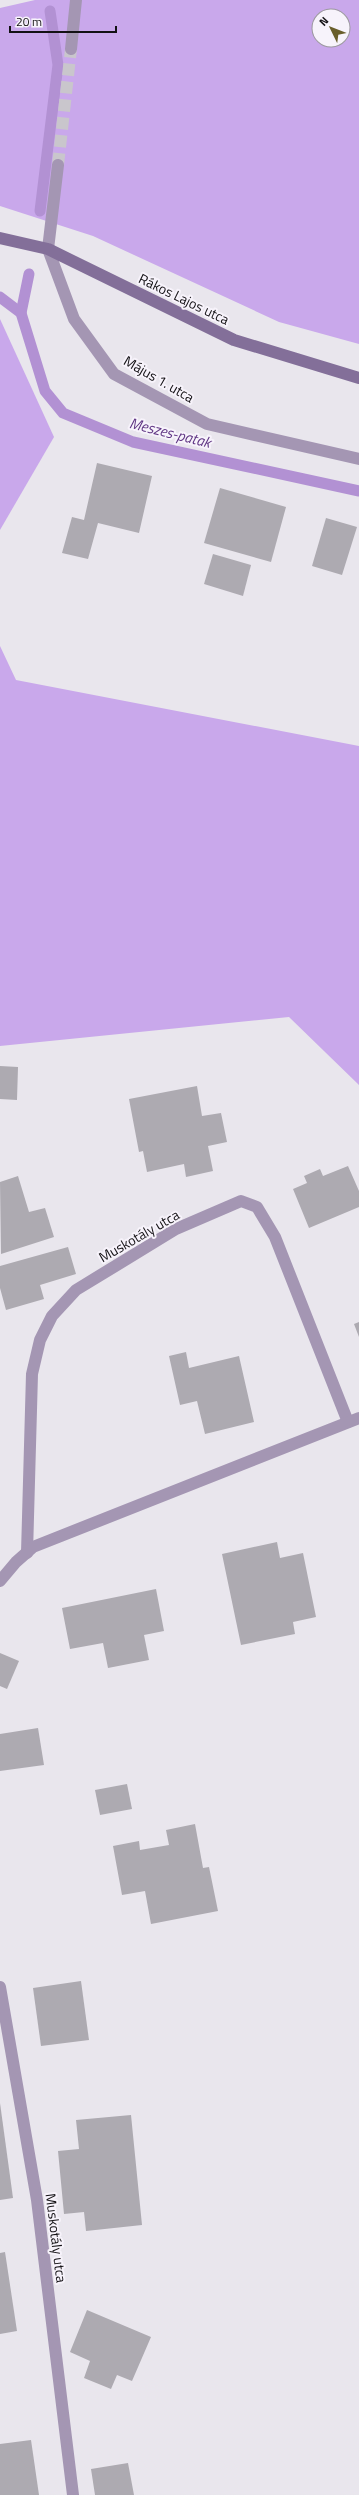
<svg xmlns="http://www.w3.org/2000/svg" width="359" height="2495" font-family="'Titillium Web',sans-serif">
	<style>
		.forest { fill: #c9a8eb; fill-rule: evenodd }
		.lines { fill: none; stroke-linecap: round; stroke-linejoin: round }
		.stream { stroke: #b291d3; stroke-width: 11 }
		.building { fill: #adaab1 }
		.street-tunnel { stroke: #c9c6cc; stroke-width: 12; stroke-dasharray: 12 6; stroke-linecap: butt }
		.street { stroke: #a496b3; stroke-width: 12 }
		.secondary { stroke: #836f99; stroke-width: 12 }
		.labels { text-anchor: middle; stroke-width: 4; stroke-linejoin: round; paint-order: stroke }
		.street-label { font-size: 14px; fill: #131114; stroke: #f7f3fb }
		.water-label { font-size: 15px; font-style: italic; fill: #5f3583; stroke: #f7f3fb }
	</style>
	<rect width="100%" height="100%" fill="#e9e6ed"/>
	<g class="forest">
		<path d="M35,0H359V344L279,322L93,236L0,206V8ZM319,16H343V40H319Z"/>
		<path d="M0,319L54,437L0,530Z"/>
		<path d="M0,646L16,680L359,746V1085L289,1017L0,1046Z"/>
	</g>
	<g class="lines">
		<g class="stream">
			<path d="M40,211L58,65L50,11"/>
			<path d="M0,297L21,313L45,391L63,413L133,442L359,491"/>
			<path d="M21,313L29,274"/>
		</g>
	</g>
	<g class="building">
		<path d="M97,463L152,476L139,533L98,523L88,559L62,553L72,517L84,520Z"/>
		<path d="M220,488L286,507L271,562L204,543Z"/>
		<path d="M326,518L357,527L342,575L312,566Z"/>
		<path d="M213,554L251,565L243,596L204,584Z"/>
		<path d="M0,1066L18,1067L17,1100L0,1099Z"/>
		<path d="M197,1086L202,1116L221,1113L227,1142L208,1146L213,1171L186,1177L184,1164L147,1172L143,1151L139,1152L129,1099Z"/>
		<path d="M348,1166L359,1191V1207L309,1228L293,1189L307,1183L304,1176L320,1169L323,1176Z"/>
		<path d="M18,1176L29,1212L45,1208L54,1237L1,1254L0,1182Z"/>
		<path d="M68,1247L76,1274L40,1285L44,1299L6,1310L0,1288V1266Z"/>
		<path d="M359,1322V1337L354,1324Z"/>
		<path d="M186,1352L189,1368L239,1356L254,1422L205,1434L197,1401L180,1405L169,1356Z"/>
		<path d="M277,1542L280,1558L303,1553L316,1617L293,1622L295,1634L241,1645L222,1554Z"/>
		<path d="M156,1589L164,1631L144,1635L149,1660L108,1668L103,1643L70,1649L62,1608Z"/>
		<path d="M0,1653L19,1661L7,1689L0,1686Z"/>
		<path d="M38,1728L44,1765L0,1771V1734Z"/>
		<path d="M127,1784L132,1809L100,1815L95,1790Z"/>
		<path d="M195,1824L203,1868L209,1867L218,1911L151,1924L145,1891L122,1895L113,1846L139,1841L140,1850L169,1845L166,1830Z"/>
		<path d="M81,1981L89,2040L41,2046L33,1988Z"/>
		<path d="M0,2103L13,2198L0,2200Z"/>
		<path d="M131,2115L142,2225L86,2231L84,2212L64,2214L58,2151L79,2149L76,2120Z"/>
		<path d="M5,2252L17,2331L0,2334V2253Z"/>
		<path d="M87,2310L151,2337L132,2381L117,2375L111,2389L84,2378L90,2361L70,2352Z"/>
		<path d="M31,2440L39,2495H0V2444Z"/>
		<path d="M128,2463L134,2495H95L91,2469Z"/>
	</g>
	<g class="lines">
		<path class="street-tunnel" d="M58,165L71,49"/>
		<g class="street">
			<path d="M71,49L76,0"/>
			<path d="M58,165L48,249L74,319L114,374L207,424L359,459"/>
			<path d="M27,1553L32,1374L40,1340L52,1316L76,1290L176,1229L241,1201L257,1207L275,1237L348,1422"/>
			<path d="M0,1581L16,1562L33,1547L359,1418"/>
			<path d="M0,1987L37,2200L73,2495"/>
		</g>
		<path class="secondary" d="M0,238L48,249L234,340L359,378"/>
	</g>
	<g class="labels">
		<g class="street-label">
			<text transform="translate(184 299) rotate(26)" y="5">Rákos Lajos utca</text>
			<text transform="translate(159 379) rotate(30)" y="5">Május 1. utca</text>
			<text transform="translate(139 1236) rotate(-30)" y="5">Muskotály utca</text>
			<text transform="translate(56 2238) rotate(83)" y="5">Muskotály utca</text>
		</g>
		<g class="water-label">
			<text transform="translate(170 433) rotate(14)" y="5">Meszes-patak</text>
		</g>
	</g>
	<g transform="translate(331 28) rotate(313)"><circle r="19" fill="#f7f3fb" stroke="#9c999f"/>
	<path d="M0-3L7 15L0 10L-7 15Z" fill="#695e2b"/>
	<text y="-6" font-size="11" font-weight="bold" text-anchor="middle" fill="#131114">N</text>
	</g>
	<path d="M10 26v6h106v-6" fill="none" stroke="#131114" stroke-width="2"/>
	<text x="16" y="26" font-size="12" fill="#131114" stroke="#f7f3fb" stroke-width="3" paint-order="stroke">20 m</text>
</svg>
